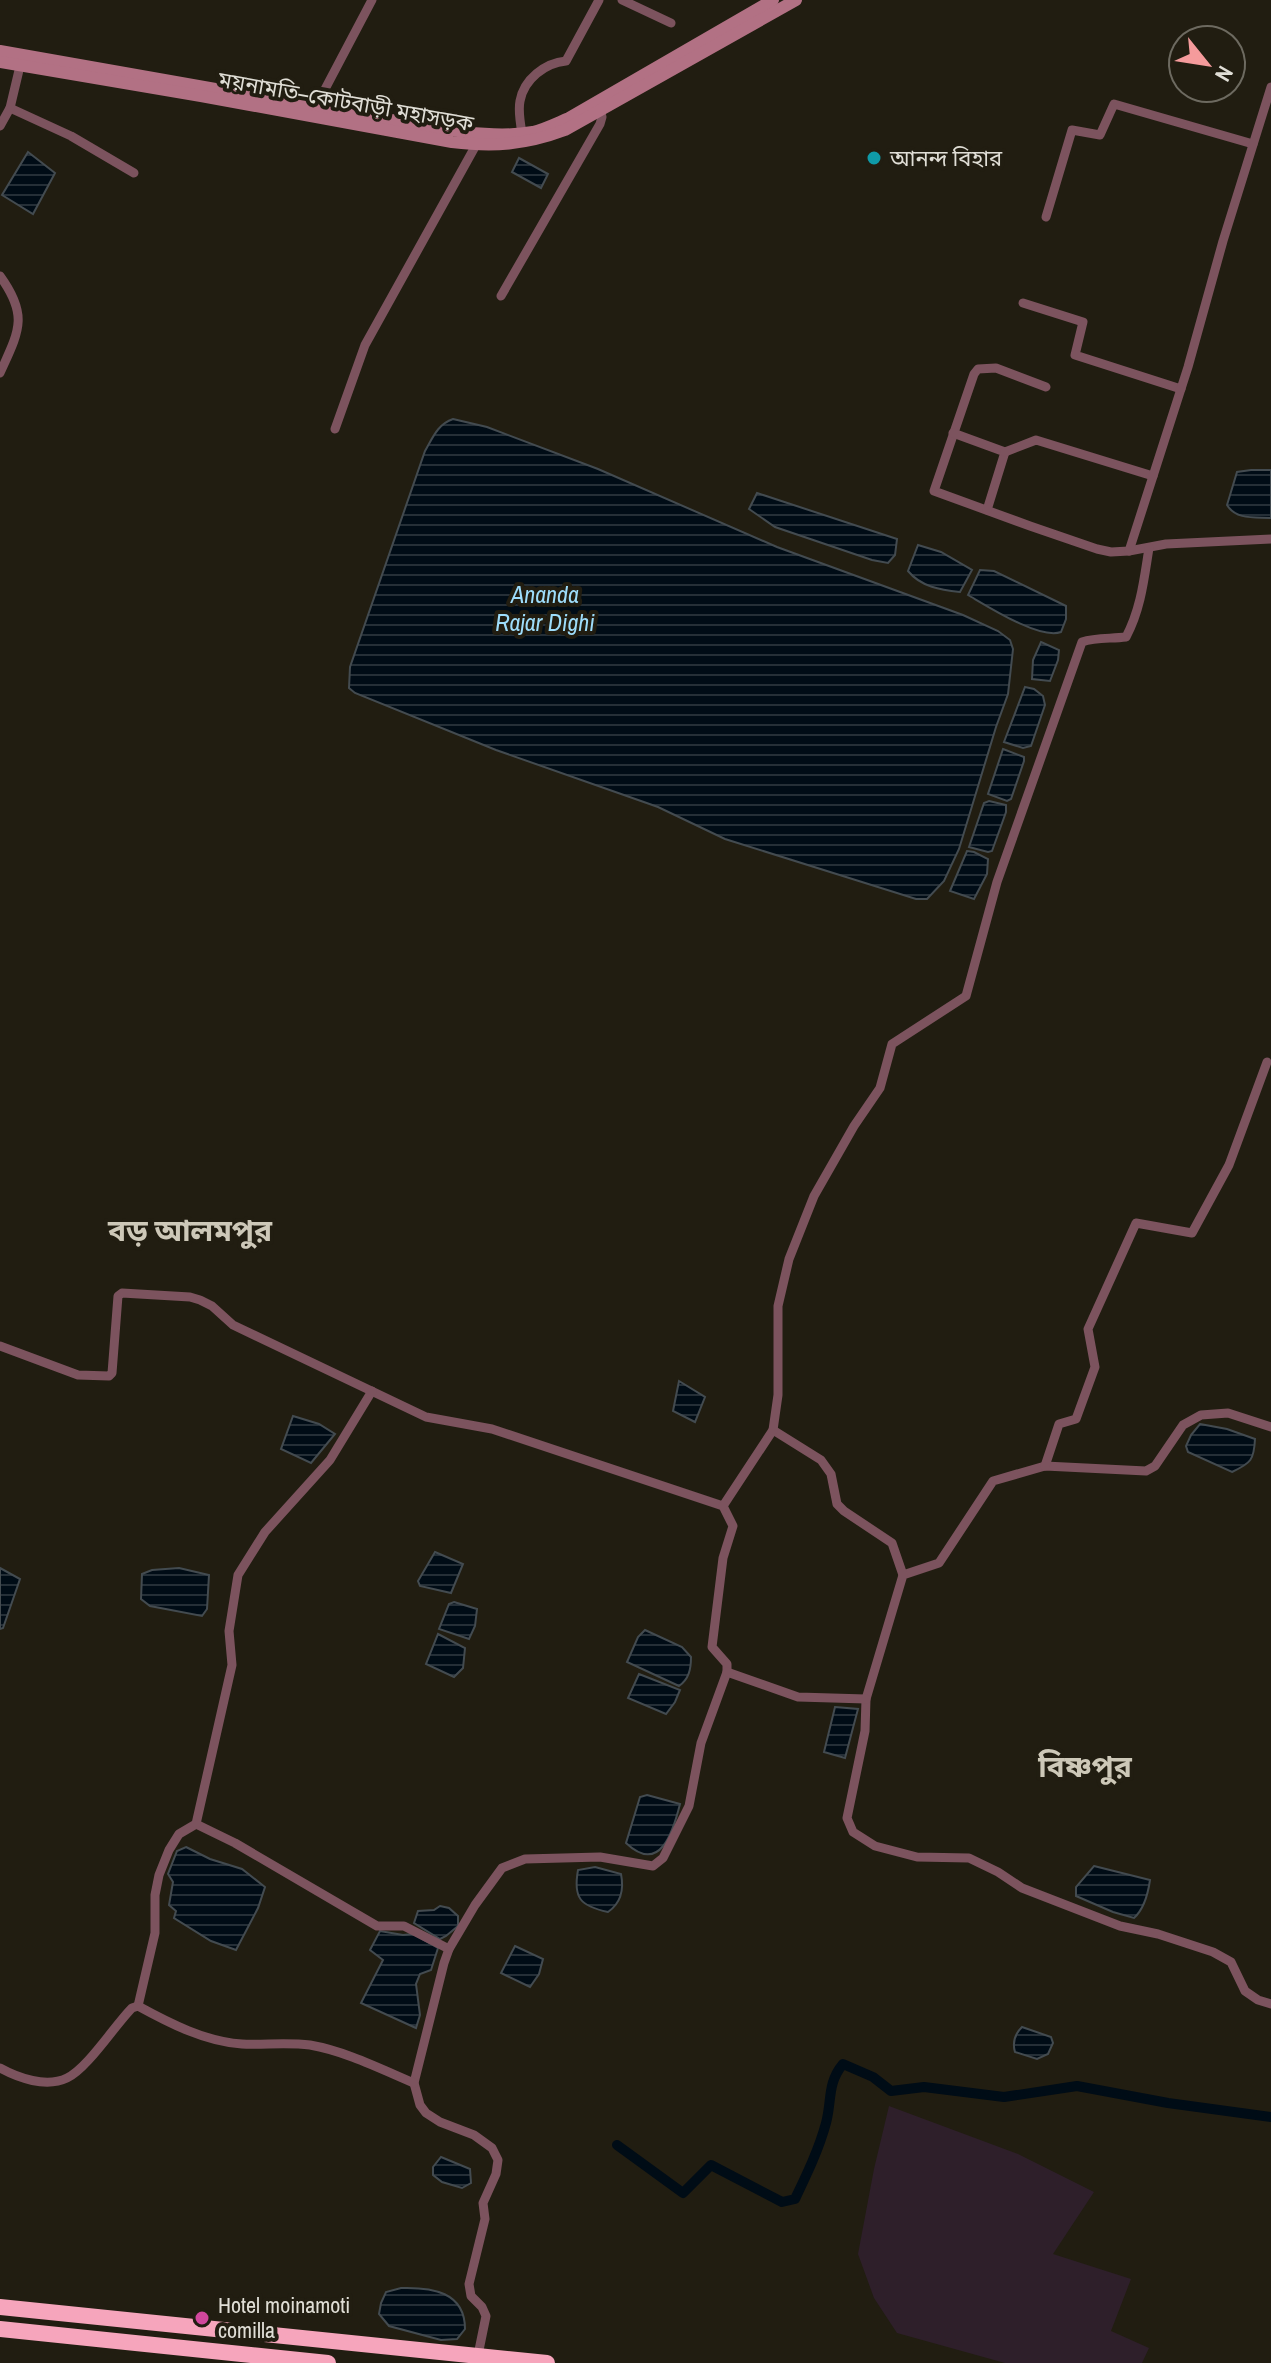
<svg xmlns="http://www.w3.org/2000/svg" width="1271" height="2363" font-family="'Archivo Narrow','Noto Sans Bengali',sans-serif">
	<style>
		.commercial { fill: #2e1f2a }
		.water { fill: url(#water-rules); stroke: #434b50; stroke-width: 2 }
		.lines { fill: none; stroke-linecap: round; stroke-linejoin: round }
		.canal { stroke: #000c16; stroke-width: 10 }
		.street { stroke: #7c535e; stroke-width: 9 }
		.secondary { stroke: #b27184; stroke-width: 12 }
		.highway { stroke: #f6a5bc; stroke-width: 16 }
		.culture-dot { fill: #0f9aa8; stroke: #211d11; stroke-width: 3 }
		.hotel-dot { fill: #d1479c; stroke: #211d11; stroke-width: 3 }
		.labels { text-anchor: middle; stroke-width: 8; stroke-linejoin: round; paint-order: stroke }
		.street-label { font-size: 22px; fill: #e0ded6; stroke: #211d11 }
		.poi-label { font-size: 22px; fill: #e0ded6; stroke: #211d11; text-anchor: start }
		.water-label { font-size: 24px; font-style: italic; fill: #9eddfb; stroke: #211d11 }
		.district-label { font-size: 30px; font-weight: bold; fill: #cdc8b8; stroke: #211d11 }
	</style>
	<defs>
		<pattern id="water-rules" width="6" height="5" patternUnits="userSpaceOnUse" patternTransform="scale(2)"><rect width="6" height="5" fill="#000c16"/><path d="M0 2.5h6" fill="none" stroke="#252f37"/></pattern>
	</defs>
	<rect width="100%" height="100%" fill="#211d11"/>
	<path class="commercial" d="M889,2106L1018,2154L1094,2192L1053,2254L1131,2279L1111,2331L1149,2348L1142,2363H1005L897,2333L874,2298L858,2254L874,2169Z"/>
	<g class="water">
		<path d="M28,152L55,173L33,214L2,195Z"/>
		<path d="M519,158L548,174L541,188L512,172Z"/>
		<path d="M453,419L487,427L598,469L777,547L963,615L998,631L1010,640L1013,649L1008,694L996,727L959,849L944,881L927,899H916L725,839L658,807L496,750L355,693L349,688L350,667L425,451C433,437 438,424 453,419Z"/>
		<path d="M1251,470H1271V518C1255,517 1236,520 1227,505L1237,472Z"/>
		<path d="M757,493L897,539L895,555L888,563L872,560L775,527L749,509Z"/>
		<path d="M918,545L941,552L972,570L960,592C941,590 921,587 908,571Z"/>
		<path d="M980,570L994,571L1066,606V619L1061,632C1040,640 987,606 968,595Z"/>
		<path d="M1041,642L1059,650L1058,660L1050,681L1032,679L1033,660Z"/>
		<path d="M1025,687L1034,689L1043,696L1045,705L1031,746L1023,748L1004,742Z"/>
		<path d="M1003,749L1024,757V761L1011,799L1007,801L988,794Z"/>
		<path d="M989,801L1006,805V812L992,851L988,852L969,847L984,803Z"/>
		<path d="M967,851L974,852L988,859L987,874L974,899L950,891Z"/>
		<path d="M679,1381L705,1397L695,1422L673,1411Z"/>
		<path d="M293,1416L319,1424L335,1434L311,1463L281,1449Z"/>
		<path d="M1200,1424L1227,1429L1255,1439C1254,1460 1251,1463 1232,1472L1188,1452L1186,1446L1191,1435Z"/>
		<path d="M435,1552L463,1564L451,1593L420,1586L418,1581Z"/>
		<path d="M0,1568L20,1579L3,1628L0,1629Z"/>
		<path d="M179,1568L209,1575L207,1609L202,1616L150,1606L141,1599L142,1574L152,1570Z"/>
		<path d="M454,1602L477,1609L475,1626L469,1639L439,1629L449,1604Z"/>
		<path d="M645,1630L682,1647L691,1657C691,1669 689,1679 679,1686L627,1662L638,1637Z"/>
		<path d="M438,1634L465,1648L463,1668L454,1677L426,1664Z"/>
		<path d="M639,1674L680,1690L675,1702L666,1714L628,1698Z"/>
		<path d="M835,1707L858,1709L845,1758L824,1752Z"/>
		<path d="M647,1795L680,1804C673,1832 660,1875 626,1843L640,1797Z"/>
		<path d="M186,1847L210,1859L242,1869L265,1887L258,1908L236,1950L211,1941L174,1918L176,1911L169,1905L173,1882L168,1874L177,1851Z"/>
		<path d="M1094,1866L1150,1880C1148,1894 1144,1909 1134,1918L1113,1912L1076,1896V1887Z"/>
		<path d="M595,1867L621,1874C624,1889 621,1903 608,1912C580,1906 573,1898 578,1870Z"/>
		<path d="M440,1906L449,1908L458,1916V1926L446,1936L440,1939L414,1923L418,1911L434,1910Z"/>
		<path d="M380,1931L403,1935L413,1934L438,1948L431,1970L420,1974L416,1984L420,2015L416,2028L361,2003L383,1960L370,1950Z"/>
		<path d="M515,1946L543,1959L539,1974L530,1987L501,1973Z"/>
		<path d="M1022,2027L1051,2037L1053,2043L1048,2054L1037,2059L1015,2052C1012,2042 1015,2034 1022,2027Z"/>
		<path d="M441,2157L470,2169L471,2183L462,2188L442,2182L433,2175V2167Z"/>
		<path d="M401,2288C432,2287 465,2292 465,2329L457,2339L441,2340L389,2326L379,2314L381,2303L386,2292Z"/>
	</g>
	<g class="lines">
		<path class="canal" d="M617,2145L683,2193L711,2165L782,2202L795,2199C807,2174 819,2149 826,2123C832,2101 827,2083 843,2064L873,2077L891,2091L924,2087L1004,2097L1077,2086L1168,2103L1271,2117"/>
		<g class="street">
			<path d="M622,0L671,23"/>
			<path d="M10,108L71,136L134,173"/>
			<path d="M314,110L372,0"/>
			<path d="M0,126L10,108L20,66"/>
			<path d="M522,133C520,122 518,111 520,101C524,79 545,63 566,61L599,0"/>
			<path d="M1046,217L1072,130L1100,135L1114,104L1253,144"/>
			<path d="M0,276C29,316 19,331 0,373"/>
			<path d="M501,296L600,124L602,117L599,104"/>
			<path d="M1023,303L1083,322L1075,355L1181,389"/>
			<path d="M1046,387L996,368L978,369L974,374L934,491L1030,526L1097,549L1111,552L1129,551L1166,544L1271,539"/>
			<path d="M335,429L365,345L476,145"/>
			<path d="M953,433L1005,452L987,510"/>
			<path d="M1005,452L1036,440L1153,476"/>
			<path d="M1129,551L1188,367L1223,241L1271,87"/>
			<path d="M0,1346L78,1375L109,1376L112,1373L118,1296L122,1293L190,1297L200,1300L212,1306L233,1325L426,1417L492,1429L723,1506L733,1526L723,1558L712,1647L727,1664V1672L701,1743L689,1806L663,1858L653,1866L600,1857L525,1859L502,1868L475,1905L449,1949L444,1963L414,2083L420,2105L426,2113L440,2122L474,2135L492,2148L498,2160L496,2174L483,2203L485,2219L469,2284L471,2296L482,2307L486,2316L478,2355"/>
			<path d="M1271,1427L1228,1413L1201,1415L1183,1425L1155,1466L1146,1471L1045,1466L993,1481L939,1563L903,1575L866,1699L865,1731L847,1818L853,1832L875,1846L917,1857L969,1858L998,1872L1022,1888L1120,1926L1158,1934L1213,1952L1231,1962L1245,1991L1258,2000L1271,2004"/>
			<path d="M773,1430L821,1460L831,1474L837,1504L844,1511L892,1543L903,1575"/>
			<path d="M1045,1466L1059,1424L1076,1419L1095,1367L1088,1329L1136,1223L1192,1233L1229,1165L1267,1062"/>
			<path d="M723,1506L773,1430L778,1395V1306L789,1259L814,1196L854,1126L880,1088L892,1044L966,996L997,882L1082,642C1096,637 1111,639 1126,637C1141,609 1144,579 1149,548"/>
			<path d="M727,1672L798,1697L866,1699"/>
			<path d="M196,1824L235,1843L377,1926H404L449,1949"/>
			<path d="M138,2006L155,1933V1895L159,1875L169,1850L179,1834L196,1824L232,1665L229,1631L238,1575L265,1532L330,1460L372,1391"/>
			<path d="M0,2068C18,2078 46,2088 67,2078C87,2069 115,2025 132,2008L138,2006C169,2023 206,2042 242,2044C264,2045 287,2042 310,2045C345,2051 381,2069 414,2083"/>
		</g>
		<g class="secondary">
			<path d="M0,51L431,127C464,132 499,138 533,132C545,129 557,123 569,118L773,0"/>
			<path d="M0,62L201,96L452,142C493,147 525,145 565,130L796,0"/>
		</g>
		<g class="highway">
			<path d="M0,2307L547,2363"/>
			<path d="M0,2329L328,2363"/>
		</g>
	</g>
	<circle class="culture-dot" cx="874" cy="158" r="8"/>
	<circle class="hotel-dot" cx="202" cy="2318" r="8"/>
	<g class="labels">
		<g class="street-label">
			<text transform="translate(346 101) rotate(10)" y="8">ময়নামতি–কোটবাড়ী মহাসড়ক</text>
		</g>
		<g class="poi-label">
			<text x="890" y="166">আনন্দ বিহার</text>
			<text x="218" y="2313">Hotel moinamoti<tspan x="218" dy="25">comilla</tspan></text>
		</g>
		<g class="water-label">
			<text x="545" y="603">Ananda<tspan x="545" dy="28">Rajar Dighi</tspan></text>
		</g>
		<g class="district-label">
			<text x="190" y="1241">বড় আলমপুর</text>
			<text x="1085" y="1777">বিষ্ণপুর</text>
		</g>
	</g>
	<g transform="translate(1207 64) rotate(120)"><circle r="38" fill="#211d11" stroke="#6d6a60" stroke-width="2"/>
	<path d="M0-6L14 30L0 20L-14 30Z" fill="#f59b9c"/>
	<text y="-12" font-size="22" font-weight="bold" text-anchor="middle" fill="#e0ded6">N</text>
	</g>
</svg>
